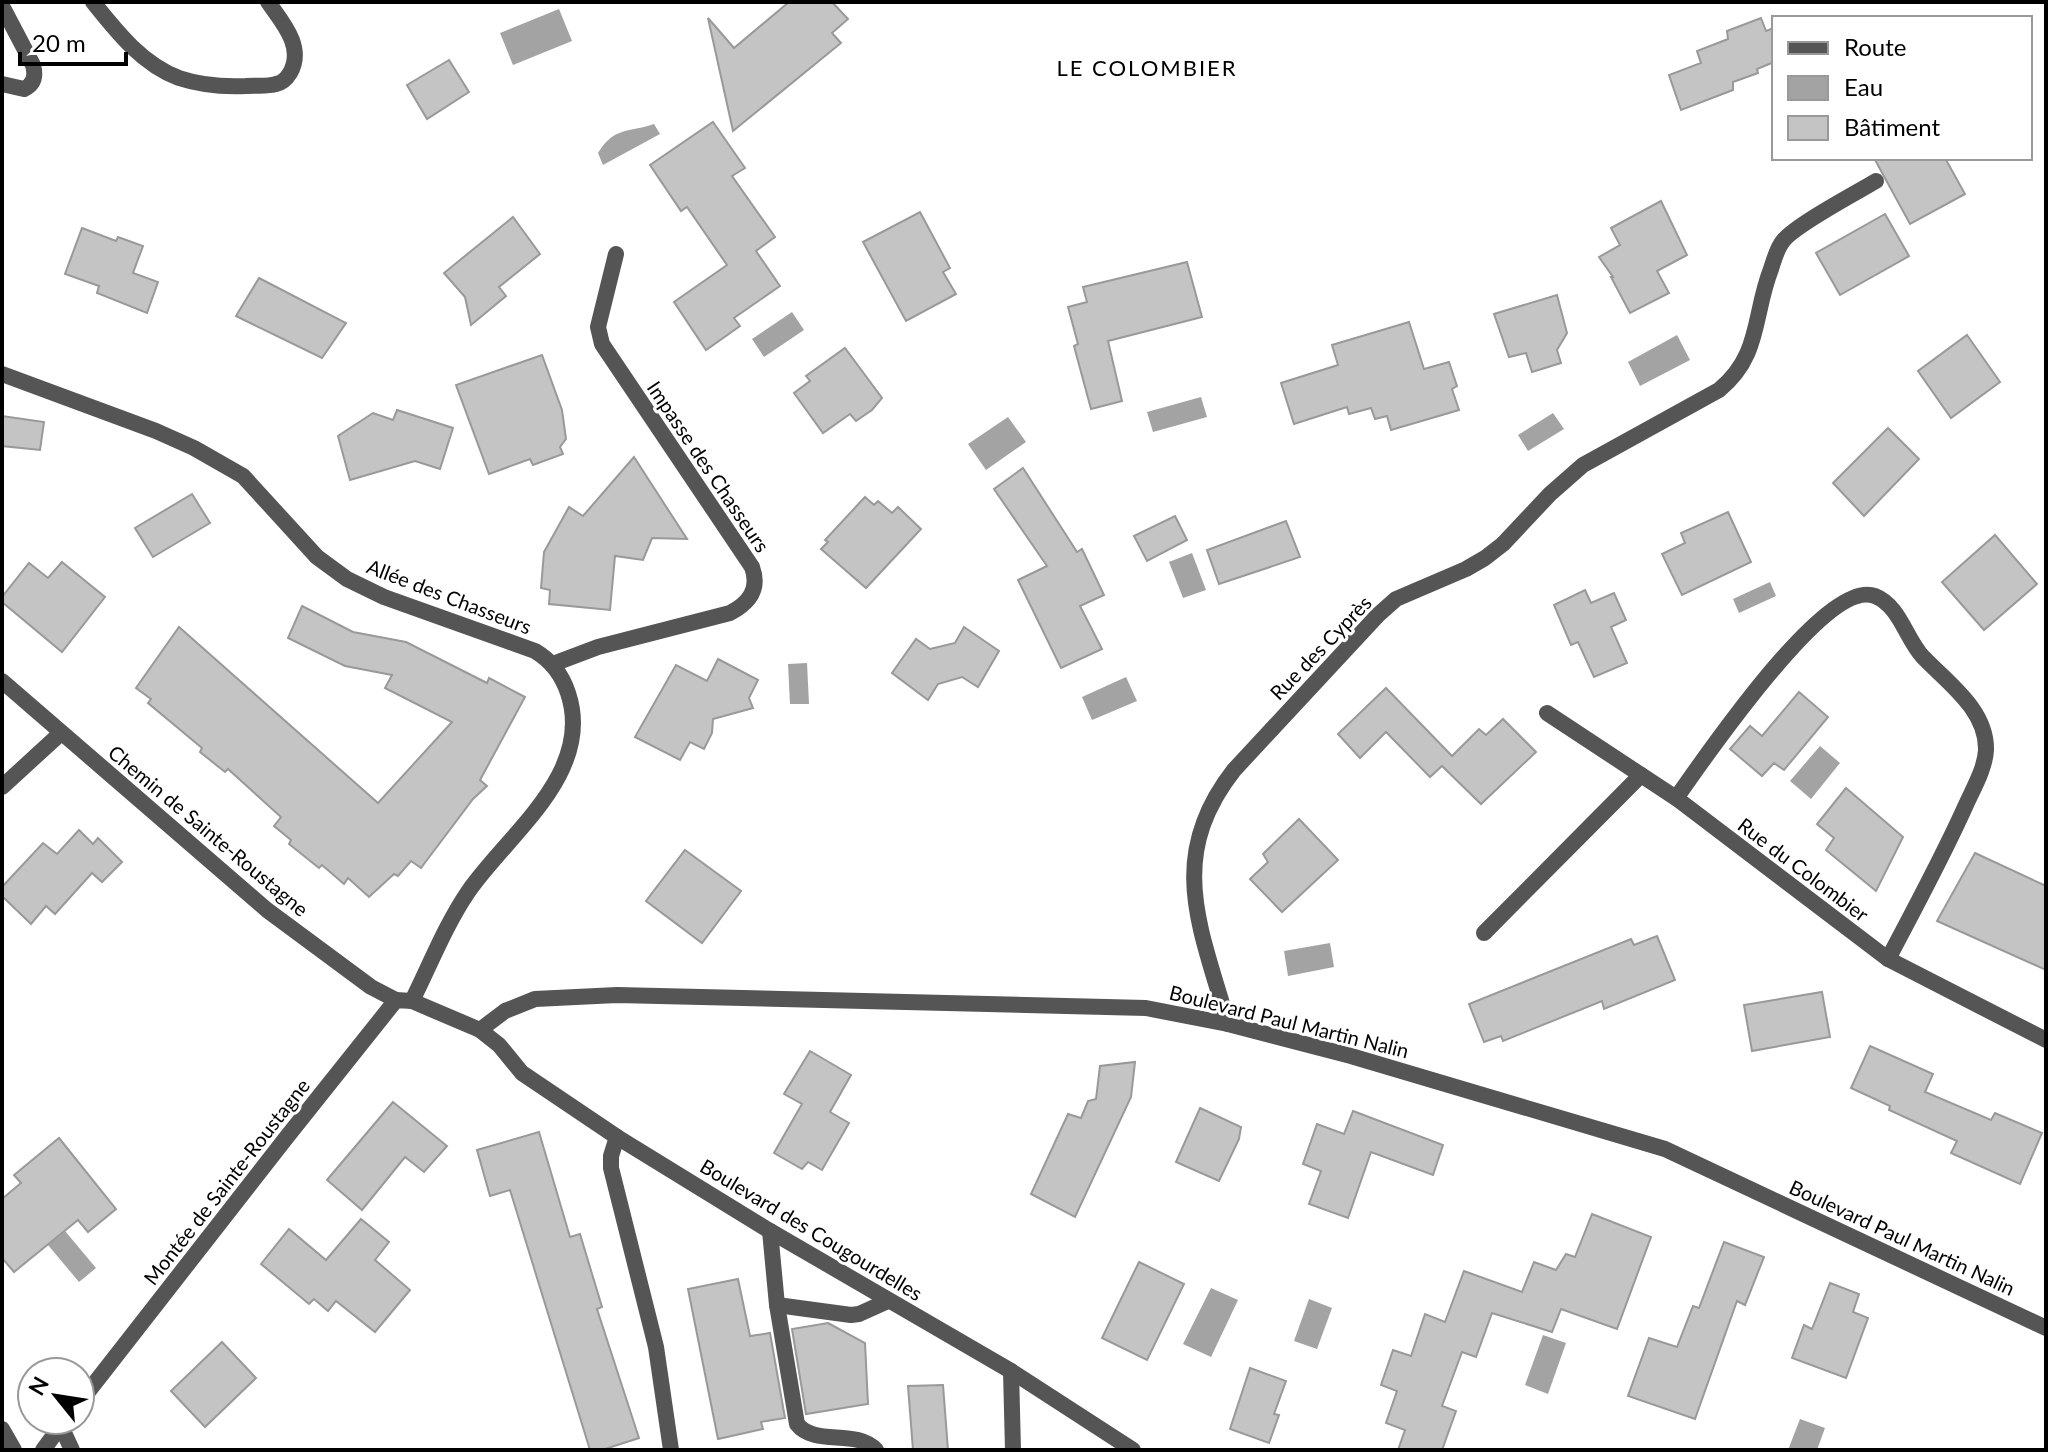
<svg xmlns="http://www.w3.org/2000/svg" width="2048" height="1452" font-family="Lato,sans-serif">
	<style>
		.water { fill: #a3a3a3 }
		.building { fill: #c4c4c4; stroke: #999; stroke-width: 2 }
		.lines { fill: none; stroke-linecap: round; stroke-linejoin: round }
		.lane { stroke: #555; stroke-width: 16 }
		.street { stroke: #555; stroke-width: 16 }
		.labels { text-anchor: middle; stroke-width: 6; stroke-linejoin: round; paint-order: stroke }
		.street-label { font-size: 20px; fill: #000; stroke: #fff }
		.neighbourhood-label { font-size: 22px; letter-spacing: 2px; fill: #000; stroke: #fff }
	</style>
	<rect width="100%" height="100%" fill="#fff"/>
	<g class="water">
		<path d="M559,9L572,41L513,65L500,33Z"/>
		<path d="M654,124L660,134L603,165L598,153C615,126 628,133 654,124Z"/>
		<path d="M792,312L804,330L764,357L752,339Z"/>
		<path d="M1677,335L1690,360L1640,386L1628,362Z"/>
		<path d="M1201,397L1207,417L1153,432L1147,412Z"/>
		<path d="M1553,413L1564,429L1528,451L1518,435Z"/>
		<path d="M1008,417L1026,442L986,470L968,444Z"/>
		<path d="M1192,553L1206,590L1183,598L1169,562Z"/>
		<path d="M1770,582L1776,596L1739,613L1733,599Z"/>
		<path d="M807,663L809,704H790L788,664Z"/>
		<path d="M1126,677L1137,701L1092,720L1082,697Z"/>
		<path d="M1820,746L1840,763L1811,799L1790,781Z"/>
		<path d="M1330,943L1334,967L1288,976L1284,951Z"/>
		<path d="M65,1231L96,1268L79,1282L48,1245Z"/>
		<path d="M1211,1288L1238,1300L1211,1357L1183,1344Z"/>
		<path d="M1309,1299L1332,1308L1317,1349L1294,1341Z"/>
		<path d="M1543,1335L1566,1343L1548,1394L1525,1385Z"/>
		<path d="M1800,1419L1825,1428L1817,1450H1788Z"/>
	</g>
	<g class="building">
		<path d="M789,2H832L848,19L832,33L841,43L733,131L708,18L734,48Z"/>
		<path d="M1761,18L1766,31L1774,28V62L1757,69L1758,73L1733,82V90L1681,110L1669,75L1701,63L1697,51L1728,39L1727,31Z"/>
		<path d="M449,60L469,92L427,119L407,85Z"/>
		<path d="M713,122L745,168L732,176L775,237L756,251L780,286L734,318L740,326L706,350L674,302L727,265L687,207L681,211L650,165Z"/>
		<path d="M1874,158H1945L1965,194L1910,224Z"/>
		<path d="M1661,201L1687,255L1657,271L1669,293L1630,313L1611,277H1613L1599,257L1620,245L1611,228Z"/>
		<path d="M920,212L950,268L943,272L956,294L906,321L863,242Z"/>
		<path d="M1885,214L1909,256L1840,295L1816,253Z"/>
		<path d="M513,217L540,254L499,287L506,296L471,325L465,297L444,273Z"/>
		<path d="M82,228L116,241L118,237L143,246L133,273L158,282L147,313L97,293L99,286L65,274Z"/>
		<path d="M1187,262L1202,317L1108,341L1122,401L1091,409L1074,346L1078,344L1068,307L1087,302L1083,287Z"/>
		<path d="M259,278L346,323L322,358L236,316Z"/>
		<path d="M1557,295L1567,333L1557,350L1561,363L1532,372L1526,353L1509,357L1494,314Z"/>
		<path d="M1409,322L1424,369L1449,362L1457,386L1452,389L1459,410L1391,430L1387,416L1375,419L1371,408L1349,414L1347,407L1294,424L1281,383L1338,365L1332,345Z"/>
		<path d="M1967,335L2000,382L1951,418L1918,371Z"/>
		<path d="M845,348L882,398L872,410L856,421L850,414L823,433L794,393L810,381L806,376Z"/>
		<path d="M542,355L562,410L566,439L560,447L563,454L533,465L530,459L489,474L456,385Z"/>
		<path d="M397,410L453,428L440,469L415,461L350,480L338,436L373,413L393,420Z"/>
		<path d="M2,416L44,422L40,450L2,446Z"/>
		<path d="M1888,428L1919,459L1864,516L1833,483Z"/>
		<path d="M634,457L687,539L652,538L643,560L615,556L610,610L549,604L550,590L541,588L544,552L569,507L583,516Z"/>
		<path d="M1023,468L1077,552L1082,549L1104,595L1080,606L1102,649L1061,668L1018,580L1047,566L994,489Z"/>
		<path d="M192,494L210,523L153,557L135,528Z"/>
		<path d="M865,497L874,505L878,501L892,513L898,507L921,529L866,588L821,549L828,542L825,540Z"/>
		<path d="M1728,512L1751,562L1682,595L1662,554L1685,543L1681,533Z"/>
		<path d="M1175,516L1187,540L1147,561L1134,536Z"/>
		<path d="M1286,521L1300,557L1219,584L1207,550Z"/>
		<path d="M1995,535L2037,584L1984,630L1942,582Z"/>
		<path d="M62,562L105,597L62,652L2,602V597L29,563L48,578Z"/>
		<path d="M1585,590L1591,603L1614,593L1626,620L1611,627L1627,663L1594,677L1578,642L1571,645L1554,605Z"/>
		<path d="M302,606L353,632L406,642L487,683L489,678L525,697L480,780L487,786L473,799L421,868L411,861L398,876L394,874L369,897L348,878L344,884L322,865L319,868L289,844L291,840L274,826L281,817L228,769L225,772L200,752L202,748L148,703L151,699L136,688L179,627L378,803L452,722L385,688L392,675L345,666L288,638Z"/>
		<path d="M964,627L999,651L978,687L962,677L938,684L928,700L892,673L916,639L930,649L955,643Z"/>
		<path d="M718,659L758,680L749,698L753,708L713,719L712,733L704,749L690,742L680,760L635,737L676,665L707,681Z"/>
		<path d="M1386,688L1452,756L1479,729L1486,735L1503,719L1536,752L1481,804L1442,766L1430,777L1386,732L1360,758L1338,734Z"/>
		<path d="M1799,692L1828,717L1784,770L1774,763L1762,776L1730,749L1750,726L1762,736Z"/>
		<path d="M1846,788L1903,837L1876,891L1826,850L1834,838L1817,824Z"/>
		<path d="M1299,819L1338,860L1282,912L1250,879L1268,862L1263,854Z"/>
		<path d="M79,830L93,844L98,838L122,862L102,882L92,873L55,914L46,906L31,924L2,896V887L43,843L57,854Z"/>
		<path d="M685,850L741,891L702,943L646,901Z"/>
		<path d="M1975,853L2046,886V970L1937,921Z"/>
		<path d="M1657,936L1675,980L1604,1009L1602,1001L1503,1041L1501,1036L1484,1042L1469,1004L1631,939L1634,945Z"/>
		<path d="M1822,992L1830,1037L1752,1051L1744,1005Z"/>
		<path d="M1870,1046L1933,1074L1925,1092L1991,1120L1995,1113L2042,1133L2020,1184L1951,1153L1957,1141L1889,1110L1890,1106L1851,1088Z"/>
		<path d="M810,1051L851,1075L830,1112L849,1123L822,1170L808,1162L802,1169L774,1153L802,1104L784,1094Z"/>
		<path d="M1135,1062L1131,1097L1075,1217L1031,1194L1068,1114L1081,1118L1088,1101L1096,1099L1100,1066Z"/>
		<path d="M393,1102L447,1146L424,1172L405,1157L362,1210L327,1180Z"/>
		<path d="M1200,1108L1241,1127L1239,1139L1219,1181L1176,1162Z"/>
		<path d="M1353,1111L1443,1145L1433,1175L1371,1152L1348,1218L1309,1204L1321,1171L1303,1164L1317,1124L1344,1134Z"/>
		<path d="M539,1132L570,1237L580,1234L602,1307L597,1309L639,1438L602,1450H590L510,1190L490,1196L477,1150Z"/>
		<path d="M59,1138L116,1209L88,1232L78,1220L14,1272L2,1258V1199L21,1183L14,1175Z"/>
		<path d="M1592,1214L1651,1237L1617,1329L1561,1309L1552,1332L1492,1313L1476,1357L1462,1352L1442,1406L1456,1411L1442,1450H1398L1405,1430L1386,1423L1397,1391L1381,1385L1393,1350L1411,1356L1425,1314L1445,1322L1464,1271L1522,1292L1534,1262L1556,1270L1566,1254L1575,1257Z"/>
		<path d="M361,1219L389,1242L375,1260L410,1290L375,1332L336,1301L328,1311L314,1299L309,1304L261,1264L289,1229L326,1260Z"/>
		<path d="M1724,1242L1764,1257L1745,1305L1737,1301L1695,1419L1628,1396L1649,1338L1677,1347L1693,1306L1699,1308Z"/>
		<path d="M1139,1262L1184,1284L1147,1360L1102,1338Z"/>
		<path d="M738,1279L750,1336L770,1333L785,1418L761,1422L763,1429L718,1439L688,1289Z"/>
		<path d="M1830,1283L1859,1294L1853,1312L1868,1318L1846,1378L1792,1358L1804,1325L1812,1329Z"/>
		<path d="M828,1323L865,1343L868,1404L806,1414L792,1329Z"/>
		<path d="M222,1342L256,1378L205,1427L171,1391Z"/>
		<path d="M1250,1368L1286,1381L1274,1414L1279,1415L1269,1443L1230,1429Z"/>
		<path d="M943,1385L948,1450H913L908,1386Z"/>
	</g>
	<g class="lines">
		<g class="lane">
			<path d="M93,2C117,32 142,64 179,78C200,85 224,87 246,86C255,85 267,87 276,84C282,83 287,78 290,73C305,47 282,22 268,2"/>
			<path d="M2,6L33,65C36,76 34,84 24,89L2,84"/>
			<path d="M1676,798C1703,761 1826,577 1875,596C1900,606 1906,639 1923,657C1948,683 1987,710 1986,750C1985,769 1973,789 1965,807C1942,858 1915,908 1888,959"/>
			<path d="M1484,933L1641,775"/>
		</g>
		<g class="street">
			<path d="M2,374L156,431L194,448L243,476L317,557L347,579L384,597L535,651C552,661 562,675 568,693C595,773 507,835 468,892C445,926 430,965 412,1001"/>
			<path d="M553,664L598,647L730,613C749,603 760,589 752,567L602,344L598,327L616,254"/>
			<path d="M2,681L267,910L371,987L396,1000"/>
			<path d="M1547,713L1676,798L1888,959L2046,1040"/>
			<path d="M2,787L61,733"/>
			<path d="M1228,1024C1201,928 1165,858 1234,770L1378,615L1396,599L1466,569L1485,558L1503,544L1550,494L1583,465L1719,390C1761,356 1753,315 1771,269C1774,260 1777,248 1783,241C1795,225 1856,193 1876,181"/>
			<path d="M480,1030L505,1011L535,999L617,995L1146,1008L1228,1024L1351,1056L1665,1149L2046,1328"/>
			<path d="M617,1137L611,1156V1168L656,1347L671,1450"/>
			<path d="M770,1231L777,1305L797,1424C815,1447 856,1428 876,1450"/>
			<path d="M777,1305L851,1315L859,1314L888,1301"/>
			<path d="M1011,1371L1013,1450"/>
			<path d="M80,1402L286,1138L396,1000L412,1001L480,1030L499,1045L522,1073L617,1137L770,1231L1011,1371L1133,1450"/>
			<path d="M61,1426L72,1450"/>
			<path d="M2,1429L14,1450"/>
			<path d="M43,1450L65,1420"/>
		</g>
	</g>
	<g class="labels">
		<g class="street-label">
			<text transform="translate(708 467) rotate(56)" y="7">Impasse des Chasseurs</text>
			<text transform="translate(449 597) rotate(21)" y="7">Allée des Chasseurs</text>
			<text transform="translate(1321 648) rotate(-46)" y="7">Rue des Cyprès</text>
			<text transform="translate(208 831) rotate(40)" y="7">Chemin de Sainte-Roustagne</text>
			<text transform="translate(1803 870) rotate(37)" y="7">Rue du Colombier</text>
			<text transform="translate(1289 1022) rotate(14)" y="7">Boulevard Paul Martin Nalin</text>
			<text transform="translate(227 1182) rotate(-52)" y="7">Montée de Sainte-Roustagne</text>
			<text transform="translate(811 1230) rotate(31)" y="7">Boulevard des Cougourdelles</text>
			<text transform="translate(1902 1238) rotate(25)" y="7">Boulevard Paul Martin Nalin</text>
		</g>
		<g class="neighbourhood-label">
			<text x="1147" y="76">LE COLOMBIER</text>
		</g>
	</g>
	<rect width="2048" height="1452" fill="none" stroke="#000000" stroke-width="8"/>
	<rect x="1772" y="16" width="260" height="144" fill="#ffffff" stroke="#999999" stroke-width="2"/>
	<rect x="1788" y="42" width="40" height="12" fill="#555555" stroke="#999999" stroke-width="2"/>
	<text x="1844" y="56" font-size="24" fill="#000000">Route</text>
	<rect x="1788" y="76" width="40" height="24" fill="#a3a3a3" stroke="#999999" stroke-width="2"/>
	<text x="1844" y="96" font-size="24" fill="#000000">Eau</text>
	<rect x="1788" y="116" width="40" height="24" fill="#c4c4c4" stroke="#999999" stroke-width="2"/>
	<text x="1844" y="136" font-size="24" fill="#000000">Bâtiment</text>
	<g transform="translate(56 1396) rotate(300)"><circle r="38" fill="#ffffff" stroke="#999999" stroke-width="2"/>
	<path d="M0-6L14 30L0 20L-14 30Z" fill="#000000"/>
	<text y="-12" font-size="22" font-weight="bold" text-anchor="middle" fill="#000000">N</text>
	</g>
	<path d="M20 52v12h106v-12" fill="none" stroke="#000000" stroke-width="4"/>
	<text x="32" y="52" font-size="24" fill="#000000" stroke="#ffffff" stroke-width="6" paint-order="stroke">20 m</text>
</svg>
